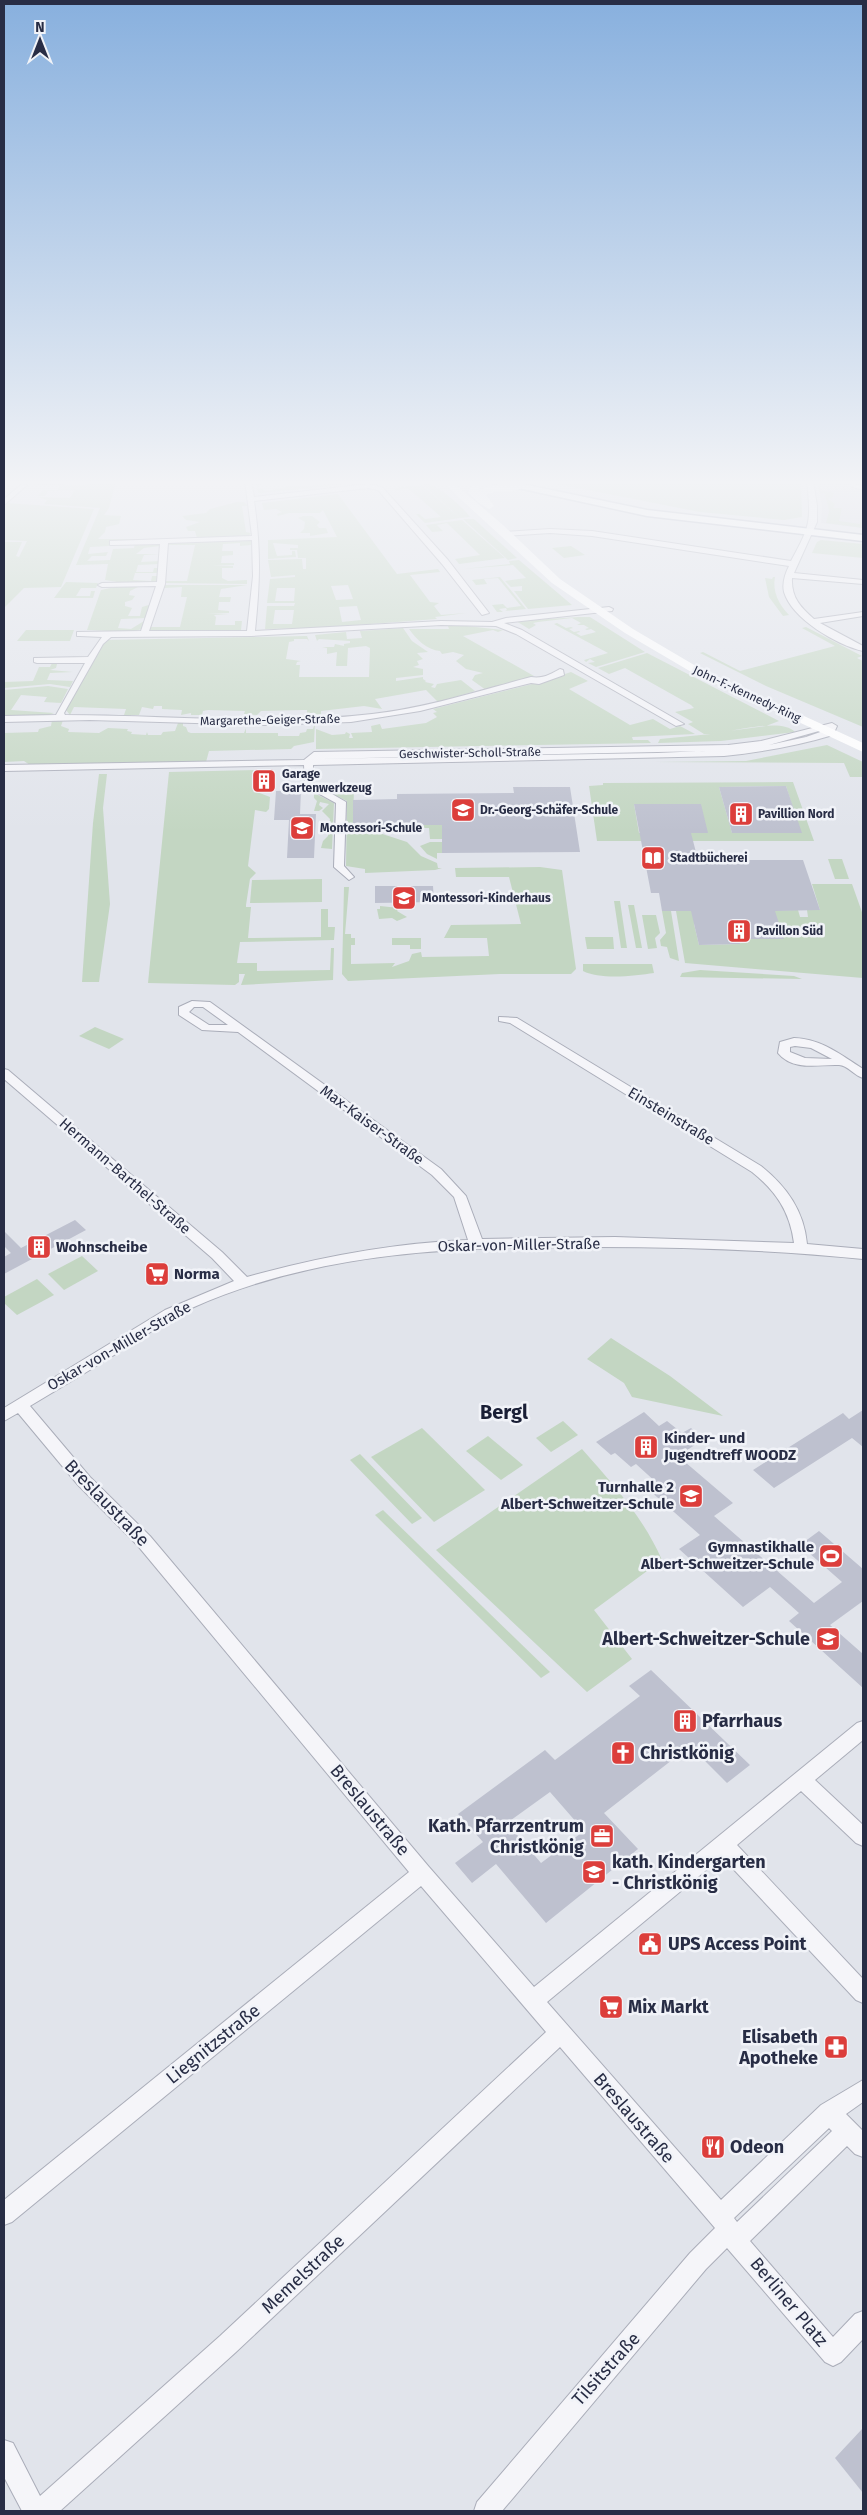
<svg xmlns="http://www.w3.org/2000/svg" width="867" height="2515" font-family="'Fira Sans',sans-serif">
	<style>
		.built { fill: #d3d6e1 }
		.green { fill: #c3d6c2; fill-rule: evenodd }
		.building { fill: #bec1cf; fill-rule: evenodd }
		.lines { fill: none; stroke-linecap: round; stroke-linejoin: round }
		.street-casing { stroke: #aaadb9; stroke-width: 2 }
		.primary-casing { stroke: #9fa5b8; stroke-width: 3 }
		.street { fill: #f5f5f9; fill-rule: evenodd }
		.secondary { fill: #fff; fill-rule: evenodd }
		.primary { fill: #fff; fill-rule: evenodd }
		.labels { text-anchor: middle; stroke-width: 5; stroke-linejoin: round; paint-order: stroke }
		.far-street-label { font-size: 12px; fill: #282d45; stroke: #f1f3f8 }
		.far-poi-label { font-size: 12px; font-weight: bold; fill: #282d45; stroke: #f1f3f8; text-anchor: start }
		.street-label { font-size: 15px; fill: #282d45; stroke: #f1f3f8 }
		.poi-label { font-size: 15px; font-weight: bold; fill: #282d45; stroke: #f1f3f8; text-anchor: start }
		.near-street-label { font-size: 18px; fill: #282d45; stroke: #f1f3f8 }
		.near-poi-label { font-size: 18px; font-weight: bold; fill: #282d45; stroke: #f1f3f8; text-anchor: start }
		.district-label { font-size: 20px; font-weight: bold; fill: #1a1f36; stroke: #f1f3f8 }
	</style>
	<rect width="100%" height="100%" fill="#e1e4eb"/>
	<path class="built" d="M817,480H863V528L821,523L822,506Z"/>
	<g class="green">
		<path d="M116,480L109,508L104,515L121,516L119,524L106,527L105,532L98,539H164L111,541L109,546L90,547L88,554L108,552L106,556H92L87,561L110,560L113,549L134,548L135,543L159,544L160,546L144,548L136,554H160L144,555L141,562L160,561L159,564L138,565L136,572H153L154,568H159L158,573H135L133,580L151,581L152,576H158L157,582H117L105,580L108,564L76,565L100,508L44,504L47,500L38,497L70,498L75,490L48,491L45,496H38L43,490H58L60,486L32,484L35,482L67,481L65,485H87L90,482Z"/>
		<path d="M256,480H260L263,484L258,486V488L267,491L291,486L346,484L347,481L358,482L356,483L261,493H258Z"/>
		<path d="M537,480H801L802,517L784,520L700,512Z"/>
		<path d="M819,481L837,482H822L820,490L834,493L832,498L828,499L835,504L833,508H842L839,521L860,524L861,519L863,528L826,523L829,511L825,494L819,492Z"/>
		<path d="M420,482C434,481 462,506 470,517L460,518Z"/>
		<path d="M422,485L460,518L425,523L416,514H419L425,519L441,517L408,488L396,490L394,488Z"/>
		<path d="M338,494L397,574L438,569L440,572L410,575L430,602L439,603L434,606L441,615L466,613L435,617L437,619L317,628L265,629L267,606H294L295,603H267L270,579L295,577V575L271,577L268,560L302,559L303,569H306V558H298L297,550H290V548H298V545L273,543L277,556L292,555V551H295L296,557L268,559V540L337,537L323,510L320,513H289L278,516L277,514L282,512L276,509L264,510L262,503ZM348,585L353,599L336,600L331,586ZM277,588H295L294,601H275ZM357,606L361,620L342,622L339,607ZM275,610H294L292,624H273Z"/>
		<path d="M237,502H244L248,506H242L246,532L251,533L249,536L171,540L197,538L195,531H188L186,527L200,522L186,520L182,516L206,513L210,509Z"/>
		<path d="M6,503L94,509L61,587L24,588L4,608V542H22L16,556L19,557L27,541L4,540V505Z"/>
		<path d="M303,516H312L320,522L317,525L319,528H326L328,533L310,536V533H300L304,529L305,522L298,518Z"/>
		<path d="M463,519H474L517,558L508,560Z"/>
		<path d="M462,520L505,558L459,564L455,559L480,555L447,523L437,525L443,531L432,532L426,525Z"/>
		<path d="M211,540V542L236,541V540L251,541V545L240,546V543L223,544L222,551H233V555L222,556L221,563H234V565L212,566H233V568H222V578L228,581L247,580V584L164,583L165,581H187L195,545H167L168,543Z"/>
		<path d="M821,540L863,544V558L812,553L817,542Z"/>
		<path d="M571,546L585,555L564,558L552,548Z"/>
		<path d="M519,560L572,605L528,609L514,591H522V586L511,587L505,581L526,578L513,565L463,569L510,564L509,561Z"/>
		<path d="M500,577L526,609L505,611L507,610L506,608L499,609L503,612H497L492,605L503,604L507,608L521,606L498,578L484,579L487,584L476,585L472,580Z"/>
		<path d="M773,577H775C772,591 779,605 789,615L783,616L769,597L765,578L772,579Z"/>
		<path d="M66,582L98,583L96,588H81L76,596H90L91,591H95L93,598H54Z"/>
		<path d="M165,585H247L221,589L219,597H231L230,602H219L218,610L229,611V613L207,614H229L214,615L216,617L215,625H235V621H242L241,630H150V627H180L187,597H181L182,587L164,588Z"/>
		<path d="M115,587H138L130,591L129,595L135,596L132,600L125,602V606L132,608L128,616H140L142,607L152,604L147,618L121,619L118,628L131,629L144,621L142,629L131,632L87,630L101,590Z"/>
		<path d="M579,617H590L645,652L596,667L588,663L595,662L590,659L586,662L584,660L608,653L554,624L557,623L566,628L571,627L573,628L569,629L574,632L579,631L580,632L576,633L581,636L596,632L591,629L587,630L585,629L589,628L584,625H577L581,623L572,618L538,622L533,623L536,625L529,629L516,621Z"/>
		<path d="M457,625L503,630L498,632L493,630L463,636L534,676L486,690L472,680L475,675L483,673L466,669L456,661L464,655L453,652L442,654L440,651C427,650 416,639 409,629H449L448,626Z"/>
		<path d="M806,627L862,656L857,658L863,661V727L766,686L700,653L703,652L740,671L835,646L802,628Z"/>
		<path d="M403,628L412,641L428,652L417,653L423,659L417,661L419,665L413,667L423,669V675L396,678V681L423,677V679L426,681L425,682L434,684L431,687L435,688L437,684L461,680L475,691L438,702L426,690L375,699L382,709L364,706L321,711V719H314V713H307V710H303L261,711L257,715L244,714L245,711L208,710L203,711L202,715H191V713L181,715L182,710L162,709V706H154L153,709L142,707L139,715H131L129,718H123L126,709L74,707L70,715L66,710L106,640L307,636L309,641L307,639H294V641L289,642L286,659L301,661L297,662L296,665H300L299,677H369L370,648L366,646L348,648L347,666H336L337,652L327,654V648L322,647H334L335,644L344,646V644L350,643V641L319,639L317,641L315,635L346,632L347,639L362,638L360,631Z"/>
		<path d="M26,630H74L70,641H17Z"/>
		<path d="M647,653L779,721L766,726L729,731C746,729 783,719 795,732L721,741L658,743L660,739L711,734H704L688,724L693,722L675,712L694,708L691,705L625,668L609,674L598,668Z"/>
		<path d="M66,662L57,664L56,668L50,670L73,672L50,673L47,680L73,681L70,687L50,684L4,688V682L33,681L39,667H50L52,663Z"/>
		<path d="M571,672L588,681L569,689L630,725L653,719L670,729L680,726L695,734L632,737L633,740H648L651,743L316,749V729L332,735L345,734L346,732L350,734L349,738H353L351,733L372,732L371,726L380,724L382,729L426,723L437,717L433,713L437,712L433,709L544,681Z"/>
		<path d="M48,686L68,689L61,703L44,702L47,697L21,695L11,710L54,713L46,716L4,717V690Z"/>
		<path d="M52,720H63L61,726L69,729L68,732L99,733L108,728L128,729L127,731L132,732L131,734L146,735L147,732L148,735H161L163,732L175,731L178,723H183V726L186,727L188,732L191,733H244L246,728V733H278V736H299L300,733L306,732L307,729H313L315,723L314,742L294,746L291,749L209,751L206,762L30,765L24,761L4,762V733L38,732L39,729L51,726Z"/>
		<path d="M827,745L863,762V777H850L844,763L654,762L746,761Z"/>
		<path d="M261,770L259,780H262V783L269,785H258L257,792L270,797L269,809L266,812L255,810L248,866L256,873L250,879L246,905V907H251L248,938L321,937V909H328V927H335L334,940L240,942L237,963H257V971L330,970L331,948H334L333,980L241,985L245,974H239V982L235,985L148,983L169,772Z"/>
		<path d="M99,774H107L103,808L110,904L99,982H82L93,823Z"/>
		<path d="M793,782L814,841H597L589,786L603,785V783H605ZM786,786L801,833H732L719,787ZM634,804H660L708,833H639Z"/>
		<path d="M354,788L353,825H366L367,829L407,842L421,856L437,863L438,868H442L435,870L365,873V869L346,866L347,801L322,789Z"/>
		<path d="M314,793L334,803L332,849L321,848L323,841L328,836L329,830L324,825L329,823L330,819L322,811L329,804L320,802L319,805L323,808L319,811H314L317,801L314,798Z"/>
		<path d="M373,825H442V839H430L429,828C413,828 387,833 373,828Z"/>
		<path d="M430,842H442V853H437V859L427,854L420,846Z"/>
		<path d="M828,859H842L849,879H835Z"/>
		<path d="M540,867L562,870L576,969L571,974H500L348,981L342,974L344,887H349L345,934H351V938H355V945H351V964L395,963L392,967L409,961L412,954L421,952L422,957L489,956L487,938H444L451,925L521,924L509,877H456L455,868Z"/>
		<path d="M322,879V902L250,903L252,880Z"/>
		<path d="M812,884H852L863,915V978L685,963L676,911H704L694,924L699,945L740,944L739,939H783L779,923L722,924L745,911L798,910L800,917H808L807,910H820Z"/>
		<path d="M614,901H620L627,948H621Z"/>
		<path d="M628,905H634L642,948H636Z"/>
		<path d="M380,906L399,908L397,911L407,917L397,921L392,918L379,919L377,909H380Z"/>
		<path d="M662,911H671L679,961L670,958L667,947L661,946L660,940L666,933Z"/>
		<path d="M642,915H656L660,933L655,938L657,948L648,949Z"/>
		<path d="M585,937H613L614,949H587Z"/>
		<path d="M392,938H421V949H410V945H392Z"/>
		<path d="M583,964H652L654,973C635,976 600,980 583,971Z"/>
		<path d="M700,970L794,976L802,979L680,977L682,973Z"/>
		<path d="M95,1027L124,1039L109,1049L79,1036Z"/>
		<path d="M82,1256L98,1271L64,1290L48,1274Z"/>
		<path d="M37,1279L54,1295L17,1315L4,1303V1297Z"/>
		<path d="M611,1338L670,1376L723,1416L632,1397L624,1383L587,1359Z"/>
		<path d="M563,1421L578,1435L551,1452L536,1438Z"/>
		<path d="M422,1428L485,1490L434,1522L371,1457Z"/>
		<path d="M488,1436L523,1465L501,1480L466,1451Z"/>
		<path d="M582,1449C613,1484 643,1517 662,1560L594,1610L632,1659L587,1692L436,1550Z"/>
		<path d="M360,1454L422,1518L412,1524L350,1460Z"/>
		<path d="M383,1510L550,1672L541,1678L375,1515Z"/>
	</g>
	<g class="building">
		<path d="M786,786L802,833H732L719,787Z"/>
		<path d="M513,787H570L580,852L442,853V825H353V800L397,799V794L514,793Z"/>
		<path d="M301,790L300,814H316L314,858H287L289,820H274L276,791Z"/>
		<path d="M634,804H701L708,833H691L698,860H803L820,910L775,911L784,939H739L740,944L699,945L691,911H662L659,893H651Z"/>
		<path d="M375,886H433L434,902L375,903Z"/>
		<path d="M75,1220L86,1230L4,1274V1257L11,1253L4,1246V1231L21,1248Z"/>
		<path d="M863,1410V1447L852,1438L774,1488L753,1470L843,1413L849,1419Z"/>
		<path d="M644,1412L659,1426L667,1421L682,1433L691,1428L704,1439L678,1456L733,1503L714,1516L814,1603L842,1582L800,1545L819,1531L863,1569V1601L830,1625L863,1654V1688L789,1621L799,1613L770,1587L743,1607L679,1549L700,1535L649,1490L658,1484L636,1464L631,1467L615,1453L611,1455L596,1442Z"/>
		<path d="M651,1670L750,1765L727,1783L690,1746L604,1813L638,1849L546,1923L496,1864L472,1883L455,1863L483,1842L458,1814L545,1750L555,1760L640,1696L629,1686ZM550,1792L584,1831L541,1863L507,1823Z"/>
		<path d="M863,2428V2493L835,2458Z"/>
	</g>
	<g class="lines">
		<defs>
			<g id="street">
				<path d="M245,480H251L254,497L368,484L382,487L448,560L489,613L482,615L442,564L378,490L368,488L254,501C261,549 260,582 255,631L441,621L492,622L506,618L609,607L613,609L612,611L504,623L522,630L684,724L676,726L516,634L496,626L441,625L251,636L111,637L103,644L64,713L65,715C167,715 270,726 372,714C426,708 478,691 531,677C543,679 551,674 560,669L563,670L564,675L539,684L531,683L420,711L351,722L264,725L90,720L4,722V716L56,715L85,663H37L34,662V658L88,657L102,637L80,636H77V632L141,631L156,586L102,587L98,585L102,583L157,582L160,544L113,545H110V541L252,536ZM252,540L253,576L247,631H149L165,584L168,543Z"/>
				<path d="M807,480H813L817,506V522L794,573L863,580V584L792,578C791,597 800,607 814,619L863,612V616L820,623L863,646V651C837,645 792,619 784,592C782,583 785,574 789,566L592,536L550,533L505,536L501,534L505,532L550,529L592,531L791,561C811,524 811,522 807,480Z"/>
				<path d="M831,480L854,481L857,485L863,486V490L853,487L850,484Z"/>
				<path d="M22,484L27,485L4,505V499Z"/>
				<path d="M832,723L837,726L833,735C797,746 761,752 724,756L313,765V783L346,802L344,866L354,877L349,880L334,867L336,803L305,786L304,765L4,771V765L304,760L314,752L728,745L761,741ZM826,730L806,737L769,745L819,731ZM702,751L658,753L314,759L707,751Z"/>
				<path d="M192,1001L210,1002L441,1169L466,1196L482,1239L615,1237L794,1243C790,1212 776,1191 752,1172L510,1023L499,1021V1017L517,1018L761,1166C787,1187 804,1211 807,1244L863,1249V1259C775,1250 686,1247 597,1247C461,1246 320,1251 194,1307C170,1318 149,1333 127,1347C95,1367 62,1387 30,1406L90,1477L150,1536L429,1867L534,1987L857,1723L863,1721V1740L815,1780L863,1825V1846L856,1843L801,1791L737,1845L863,1979V2003L856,2000L722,1857L547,2002L721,2200L821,2105L863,2080V2102L846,2114L863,2131V2157L855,2154L847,2146L750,2241L833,2337L855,2314L863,2311V2339L841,2362L833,2366L825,2362L727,2248L706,2269L502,2511H474L477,2502L690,2253L715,2228L560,2047L236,2352L60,2511H22L4,2477V2440L13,2443L40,2496L220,2336L546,2032L421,1886L12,2222L4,2225V2200L409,1872L138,1546L78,1485L18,1413L4,1421V1408L165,1310L234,1281L212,1258L4,1079V1069L8,1070L222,1252L247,1277C319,1257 393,1243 468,1240L454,1197L432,1175L238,1032L202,1030L179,1015V1007ZM194,1007H203L228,1025H209L189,1012ZM829,2128L832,2131L737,2222L734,2218Z"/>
				<path d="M794,1038C822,1039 841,1055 863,1069V1078C855,1076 847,1065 839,1065C819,1064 794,1072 778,1053L780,1042ZM795,1046L811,1048L832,1059L805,1058L790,1052V1047Z"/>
			</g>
			<path id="primary" d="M481,480H503L647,510L863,535V541L647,516Z"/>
		</defs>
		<use href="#street" class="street-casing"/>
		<use href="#primary" class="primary-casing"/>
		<use href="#street" class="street"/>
		<g class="secondary">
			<path d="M440,480H450L503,525L560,579L633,629L701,669L863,743V752L693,673L625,633L552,583Z"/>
			<path d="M475,480H484L478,492C488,485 513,479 523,487C513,495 497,488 486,495L494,506L489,509L479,503L468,492Z"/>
		</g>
		<use href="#primary" class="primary"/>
	</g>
	<linearGradient id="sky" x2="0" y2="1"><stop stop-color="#88b0de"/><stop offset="0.58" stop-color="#f2f3f6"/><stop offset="1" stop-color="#f2f3f6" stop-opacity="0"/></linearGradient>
	<rect width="867" height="832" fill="url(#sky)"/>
	<defs>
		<symbol id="building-square" viewBox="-11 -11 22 22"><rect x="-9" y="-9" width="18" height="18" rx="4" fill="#dc3e3b" stroke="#f1f3f8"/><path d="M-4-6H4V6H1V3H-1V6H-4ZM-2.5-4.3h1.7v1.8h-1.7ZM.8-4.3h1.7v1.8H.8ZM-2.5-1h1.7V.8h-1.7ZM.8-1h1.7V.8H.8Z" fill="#fff"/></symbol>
		<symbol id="school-square" viewBox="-11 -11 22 22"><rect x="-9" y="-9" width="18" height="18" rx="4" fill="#dc3e3b" stroke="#f1f3f8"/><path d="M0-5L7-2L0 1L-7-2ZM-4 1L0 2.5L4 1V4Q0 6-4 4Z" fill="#fff"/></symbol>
		<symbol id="library-square" viewBox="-11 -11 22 22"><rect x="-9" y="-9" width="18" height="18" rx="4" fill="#dc3e3b" stroke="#f1f3f8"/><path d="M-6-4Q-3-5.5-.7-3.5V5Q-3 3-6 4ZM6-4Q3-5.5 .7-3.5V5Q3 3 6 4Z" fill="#fff"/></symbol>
		<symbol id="supermarket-square" viewBox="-11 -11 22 22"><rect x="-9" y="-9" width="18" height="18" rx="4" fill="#dc3e3b" stroke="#f1f3f8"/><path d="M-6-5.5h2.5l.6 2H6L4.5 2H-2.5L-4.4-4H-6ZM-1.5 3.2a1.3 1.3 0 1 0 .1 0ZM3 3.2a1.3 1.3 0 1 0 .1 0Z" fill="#fff"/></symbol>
		<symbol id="stadium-square" viewBox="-11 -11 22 22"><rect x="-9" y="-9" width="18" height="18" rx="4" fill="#dc3e3b" stroke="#f1f3f8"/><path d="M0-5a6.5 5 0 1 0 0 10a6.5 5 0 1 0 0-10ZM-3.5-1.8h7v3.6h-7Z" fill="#fff"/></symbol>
		<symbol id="church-square" viewBox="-11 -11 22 22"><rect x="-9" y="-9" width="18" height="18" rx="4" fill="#dc3e3b" stroke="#f1f3f8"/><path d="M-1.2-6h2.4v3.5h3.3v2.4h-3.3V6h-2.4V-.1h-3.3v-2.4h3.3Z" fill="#fff"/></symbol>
		<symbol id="office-square" viewBox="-11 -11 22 22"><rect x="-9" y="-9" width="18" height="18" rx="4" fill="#dc3e3b" stroke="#f1f3f8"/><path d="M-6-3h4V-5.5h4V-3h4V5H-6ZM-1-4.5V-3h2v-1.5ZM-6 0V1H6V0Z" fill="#fff"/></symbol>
		<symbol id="civic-square" viewBox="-11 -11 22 22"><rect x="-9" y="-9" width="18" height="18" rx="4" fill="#dc3e3b" stroke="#f1f3f8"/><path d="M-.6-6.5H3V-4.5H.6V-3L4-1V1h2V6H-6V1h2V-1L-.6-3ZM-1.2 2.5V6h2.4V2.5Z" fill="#fff"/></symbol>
		<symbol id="pharmacy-square" viewBox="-11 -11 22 22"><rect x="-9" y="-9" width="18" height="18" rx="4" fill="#dc3e3b" stroke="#f1f3f8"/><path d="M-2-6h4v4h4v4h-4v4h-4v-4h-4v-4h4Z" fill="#fff"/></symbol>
		<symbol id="restaurant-square" viewBox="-11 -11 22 22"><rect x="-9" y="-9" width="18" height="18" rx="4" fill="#dc3e3b" stroke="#f1f3f8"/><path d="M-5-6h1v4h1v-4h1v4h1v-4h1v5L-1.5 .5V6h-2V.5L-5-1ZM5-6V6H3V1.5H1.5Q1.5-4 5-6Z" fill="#fff"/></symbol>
	</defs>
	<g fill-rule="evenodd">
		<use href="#building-square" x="250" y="767" width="28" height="28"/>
		<use href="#school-square" x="449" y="796" width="28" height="28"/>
		<use href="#building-square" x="727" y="800" width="28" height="28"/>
		<use href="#school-square" x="288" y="814" width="28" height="28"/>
		<use href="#library-square" x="639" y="844" width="28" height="28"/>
		<use href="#school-square" x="390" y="884" width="28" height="28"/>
		<use href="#building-square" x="725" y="917" width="28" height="28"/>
		<use href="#building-square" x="25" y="1233" width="28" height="28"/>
		<use href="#supermarket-square" x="143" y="1260" width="28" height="28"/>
		<use href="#building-square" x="632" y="1433" width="28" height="28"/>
		<use href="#school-square" x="677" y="1482" width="28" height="28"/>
		<use href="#stadium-square" x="817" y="1542" width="28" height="28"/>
		<use href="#school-square" x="814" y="1625" width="28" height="28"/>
		<use href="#building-square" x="671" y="1707" width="28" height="28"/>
		<use href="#church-square" x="609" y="1739" width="28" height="28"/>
		<use href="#office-square" x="588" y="1822" width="28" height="28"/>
		<use href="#school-square" x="580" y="1858" width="28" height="28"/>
		<use href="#civic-square" x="636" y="1930" width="28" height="28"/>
		<use href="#supermarket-square" x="597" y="1993" width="28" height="28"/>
		<use href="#pharmacy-square" x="822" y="2033" width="28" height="28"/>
		<use href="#restaurant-square" x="699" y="2133" width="28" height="28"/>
	</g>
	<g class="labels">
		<g class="far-street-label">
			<text transform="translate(747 694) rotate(25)" y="4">John-F.-Kennedy-Ring</text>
			<text transform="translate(270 720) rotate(-1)" y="4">Margarethe-Geiger-Straße</text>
			<text transform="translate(470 753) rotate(-1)" y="4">Geschwister-Scholl-Straße</text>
		</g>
		<g class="far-poi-label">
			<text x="282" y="778">Garage<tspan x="282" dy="14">Gartenwerkzeug</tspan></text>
			<text x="480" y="814">Dr.-Georg-Schäfer-Schule</text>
			<text x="758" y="818">Pavillion Nord</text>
			<text x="320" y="832">Montessori-Schule</text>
			<text x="670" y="862">Stadtbücherei</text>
			<text x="422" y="902">Montessori-Kinderhaus</text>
			<text x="756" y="935">Pavillon Süd</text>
		</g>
		<g class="street-label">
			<text transform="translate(671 1116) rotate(31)" y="5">Einsteinstraße</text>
			<text transform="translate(372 1125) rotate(36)" y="5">Max-Kaiser-Straße</text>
			<text transform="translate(125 1176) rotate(41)" y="5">Hermann-Barthel-Straße</text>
			<text transform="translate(519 1245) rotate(-1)" y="5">Oskar-von-Miller-Straße</text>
			<text transform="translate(119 1346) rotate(-30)" y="5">Oskar-von-Miller-Straße</text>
		</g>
		<g class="poi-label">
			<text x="56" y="1252">Wohnscheibe</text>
			<text x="174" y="1279">Norma</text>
			<text x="664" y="1443">Kinder- und<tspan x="664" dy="17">Jugendtreff WOODZ</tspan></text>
			<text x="674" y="1492" text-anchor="end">Turnhalle 2<tspan x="674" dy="17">Albert-Schweitzer-Schule</tspan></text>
			<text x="814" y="1552" text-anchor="end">Gymnastikhalle<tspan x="814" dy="17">Albert-Schweitzer-Schule</tspan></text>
		</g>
		<g class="near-street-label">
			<text transform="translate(107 1503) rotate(46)" y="6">Breslaustraße</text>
			<text transform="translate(370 1810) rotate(50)" y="6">Breslaustraße</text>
			<text transform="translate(213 2044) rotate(-39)" y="6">Liegnitzstraße</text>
			<text transform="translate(634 2118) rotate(49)" y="6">Breslaustraße</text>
			<text transform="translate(303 2274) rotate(-43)" y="6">Memelstraße</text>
			<text transform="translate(789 2302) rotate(50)" y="6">Berliner Platz</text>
			<text transform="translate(606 2369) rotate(-48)" y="6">Tilsitstraße</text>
		</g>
		<g class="near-poi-label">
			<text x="810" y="1645" text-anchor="end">Albert-Schweitzer-Schule</text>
			<text x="702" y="1727">Pfarrhaus</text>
			<text x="640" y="1759">Christkönig</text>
			<text x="584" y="1832" text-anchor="end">Kath. Pfarrzentrum<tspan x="584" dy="21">Christkönig</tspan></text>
			<text x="612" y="1868">kath. Kindergarten<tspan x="612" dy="21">- Christkönig</tspan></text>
			<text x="668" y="1950">UPS Access Point</text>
			<text x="628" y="2013">Mix Markt</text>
			<text x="818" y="2043" text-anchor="end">Elisabeth<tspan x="818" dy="21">Apotheke</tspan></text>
			<text x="730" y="2153">Odeon</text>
		</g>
		<g class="district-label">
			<text x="504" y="1419">Bergl</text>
		</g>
	</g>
	<rect width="867" height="2515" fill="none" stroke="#282d45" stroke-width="10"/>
	<g transform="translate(40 40)" stroke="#f1f3f8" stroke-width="4" paint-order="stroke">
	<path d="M0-4L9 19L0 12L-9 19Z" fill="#282d45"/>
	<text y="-8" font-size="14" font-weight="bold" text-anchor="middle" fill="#282d45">N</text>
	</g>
</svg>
